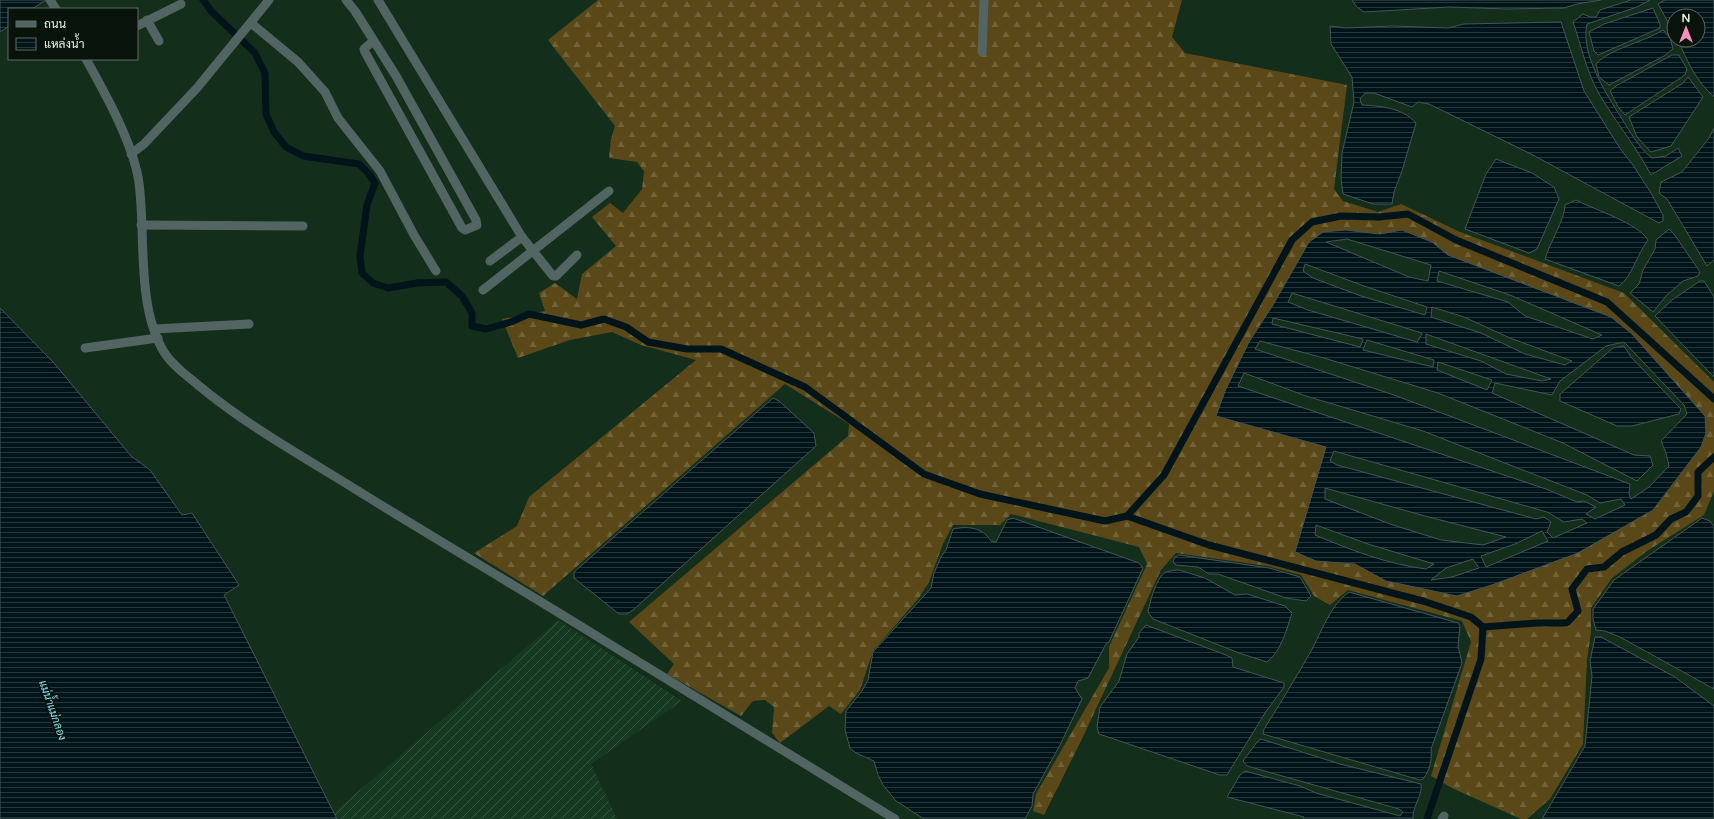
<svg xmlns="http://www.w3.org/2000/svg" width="1714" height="819" font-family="'Varela Round',Sarabun,sans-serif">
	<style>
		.industrial { fill: url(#industrial-furrows) }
		.forest { fill: url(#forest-firs); fill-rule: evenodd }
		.water { fill: url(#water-rules); stroke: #445657; fill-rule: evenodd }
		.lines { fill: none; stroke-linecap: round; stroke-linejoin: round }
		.canal { stroke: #00141a; stroke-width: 7 }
		.minor { stroke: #536562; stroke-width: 9 }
		.labels { text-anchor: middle; stroke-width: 4; stroke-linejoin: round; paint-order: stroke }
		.water-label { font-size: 11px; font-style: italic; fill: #85e3fa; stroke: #08130b }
	</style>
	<defs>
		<pattern id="industrial-furrows" width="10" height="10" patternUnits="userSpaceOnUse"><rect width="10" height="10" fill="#163921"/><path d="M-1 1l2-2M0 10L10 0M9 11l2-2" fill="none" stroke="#385641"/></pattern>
		<pattern id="forest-firs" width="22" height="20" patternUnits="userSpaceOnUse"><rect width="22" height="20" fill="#5a4818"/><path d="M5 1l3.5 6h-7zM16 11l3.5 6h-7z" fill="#716339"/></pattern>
		<pattern id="water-rules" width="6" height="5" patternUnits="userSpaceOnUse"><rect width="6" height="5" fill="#00141a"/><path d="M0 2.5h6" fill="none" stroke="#25373b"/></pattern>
	</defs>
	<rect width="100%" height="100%" fill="#132e1b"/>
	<path class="industrial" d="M558,620L682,701L591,764L617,819H337L333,813Z"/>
	<path class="forest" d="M598,0H1182L1172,37L1185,53L1347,85L1334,189L1343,201L1378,212L1401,204L1460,232L1624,293L1714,382V491L1704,515L1647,551L1612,578L1591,608V632L1587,660L1583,744L1550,799L1527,819H1521L1452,788L1431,776L1471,642L1462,621L1348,590L1330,605L1314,596L1301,575L1267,566L1176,553L1161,570L1081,741L1044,815L1033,811L1036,794L1109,668V647L1147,564L1139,547L1011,514L1000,525H953L943,544L929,582L919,598L873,651L860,690L841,714L829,706L780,743L772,733L774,707L765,700L753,701L741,716L667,674L674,664L629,622L848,436L849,424L785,384L543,596L474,553L517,526L529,497L696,360L641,345L612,332L570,340L518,358L502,319L545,311L539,293L555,283L577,299L582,274L616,246L592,217L610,203L623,213L642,189L644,171L637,162L609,158L611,139L615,126L548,40ZM1345,230L1380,234L1402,230L1432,242L1448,255L1611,317L1632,334L1705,417L1701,447L1653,510L1457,596L1386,581L1355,564L1316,561L1295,552L1326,447L1216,416L1249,342L1273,305L1309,242Z"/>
	<g class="water">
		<path d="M0,0H46L32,9H9V26L0,32Z"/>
		<path d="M1352,0H1601L1577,4L1564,8L1506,9L1449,7L1364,12L1356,6Z"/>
		<path d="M1631,0H1650L1637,7L1587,24C1580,54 1607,95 1622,119C1631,133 1638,147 1652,158L1666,156L1678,148L1682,156L1651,175C1636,146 1614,120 1598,92C1586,70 1581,45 1573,22L1583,14L1590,17H1596L1600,10Z"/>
		<path d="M1665,0H1714V97C1696,81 1687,61 1678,40H1698V16H1674V33L1658,4Z"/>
		<path d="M1653,8L1660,24V28L1598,55L1594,51L1589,32L1604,24Z"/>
		<path d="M1561,22L1584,91L1621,150L1633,165L1651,193L1663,215V221L1659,223L1531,154L1429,104L1418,102L1412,107L1374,93H1365L1360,99L1362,105C1381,106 1403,108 1416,123L1402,171L1394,192L1392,204H1373L1343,194L1341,178L1342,153L1354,102L1352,77L1331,44L1330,26L1346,28L1392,26L1448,28L1464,24Z"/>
		<path d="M1663,30L1670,38L1673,49L1664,56L1609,85L1599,77L1596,64C1609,49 1644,42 1663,30Z"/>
		<path d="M1672,55H1679L1687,69L1685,75L1625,115L1618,107L1610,91L1616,86Z"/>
		<path d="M1688,77L1703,97L1671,146L1651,152L1637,137L1629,117L1683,83Z"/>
		<path d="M1714,128V260L1707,266L1667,199L1659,193L1661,182L1682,172L1709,138Z"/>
		<path d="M1496,159L1532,173L1554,187L1559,199L1537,249L1529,253L1465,229L1486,174Z"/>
		<path d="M1576,200C1595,210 1638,223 1648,240C1637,254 1632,277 1619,286L1545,259C1550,242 1565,219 1565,205Z"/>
		<path d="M1669,229L1674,234L1700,272L1698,276L1683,281L1667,295L1653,312L1630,293L1639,284L1643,270L1655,249L1656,240Z"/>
		<path d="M1345,230L1380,234L1402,230L1432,242L1448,255L1611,317L1632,334L1705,416L1706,433L1701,447L1653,510L1578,553L1492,585L1457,596L1386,581L1355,564L1316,561L1295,552L1326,447L1216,416L1225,391L1249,342L1273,305L1309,242L1323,232ZM1347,239L1431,265L1428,281L1409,277L1326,242ZM1305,264L1364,286L1427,307L1425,315L1361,296L1313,278L1303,271ZM1439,271L1510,295L1602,335L1593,339L1525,316L1508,302L1437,281ZM1292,293L1422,333V334L1417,342L1308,310L1288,302ZM1432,307L1464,317L1510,338L1572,361L1565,365L1525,354L1481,333L1431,317ZM1273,318L1363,339V340L1360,347L1272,324ZM1426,334L1551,379L1542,381L1506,374L1481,361L1426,344ZM1367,340L1434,360L1433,367L1363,350ZM1260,341L1324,358L1438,393L1563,443L1637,481L1653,465L1650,456L1634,455L1492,393L1495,383L1552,395L1560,381L1606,346L1624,342L1684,405L1687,414L1661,441L1666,453L1669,466L1649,487L1631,499L1629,494L1630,484L1394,395L1255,349ZM1438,362L1492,380L1487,390L1437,370ZM1244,373L1306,396L1423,431L1587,495L1600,503L1621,499L1625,505L1595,519L1586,514L1596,507L1584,501L1577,502L1546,489L1238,386ZM1334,451L1547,512L1564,522L1582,519L1587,523L1553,538L1547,532L1551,522L1544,517L1536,519L1337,465L1330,461ZM1325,488L1425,516L1506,537L1483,545L1441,540L1390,524L1325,499ZM1316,525L1368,544L1434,564L1426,569C1387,564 1351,550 1315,535ZM1542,531L1548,541L1486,567L1481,556L1515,544ZM1473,559L1479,568L1452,577L1431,580L1446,568Z"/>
		<path d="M1700,281H1704L1714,297V377L1655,316L1672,300Z"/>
		<path d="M0,308L54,363L131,456L150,470L182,515L192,513L239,585L224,595L337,819H0Z"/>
		<path d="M1624,346L1631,357L1681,409L1679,414L1632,426H1617L1560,401V394L1613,348Z"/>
		<path d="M773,398L779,401L814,433L816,446L633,610L627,614H619L574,578V572Z"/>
		<path d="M1013,518L1139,563L1143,568L1109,642L1106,644L1088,678L1078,681L1075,688L1082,699L1060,745L1033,794L1032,806L1025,819H924L896,801L883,785L878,775L874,761L856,753L850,748L845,730L846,711L862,691L868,680L873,652L931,588L934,573L941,557L946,550L953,529C968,526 982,527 991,541L996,542L1007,520Z"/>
		<path d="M1702,518L1710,521L1714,527V689L1620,637L1605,631L1596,630L1593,619V609L1614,580Z"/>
		<path d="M1179,555L1269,568L1300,577L1311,596L1306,601L1286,598L1218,574H1209L1198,567L1176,565L1173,562L1175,557Z"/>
		<path d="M1179,570L1205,578L1235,595L1247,594L1285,606L1292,613C1287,628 1281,652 1267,662L1239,653L1153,619L1148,612C1150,602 1156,577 1166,572C1170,571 1175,570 1179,570Z"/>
		<path d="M1349,592L1458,623L1460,626L1458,646L1462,663L1431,749C1432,760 1430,770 1423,779L1420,780L1263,734L1264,729C1280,704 1295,679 1310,653C1321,633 1330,605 1349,592Z"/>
		<path d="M1146,625L1226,655L1232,658L1233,667L1284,683V687L1265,713L1227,775H1220L1099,734L1097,727L1100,707L1119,681L1127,654L1139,637V633Z"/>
		<path d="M1595,637H1601L1675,677L1714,706V819H1542L1585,746L1592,676L1590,661Z"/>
		<path d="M1261,739L1340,764L1421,784C1423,796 1412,806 1413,819H1303L1304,817L1227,797L1240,775L1245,771L1300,786L1316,793L1400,816L1403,812L1399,809L1247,766L1243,761L1257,742Z"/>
	</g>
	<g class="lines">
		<g class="canal">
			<path d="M203,0L212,12L255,53L265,73L266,114L274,132L286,147L303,156L359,164L369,174L375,183L367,205L360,256L362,273L373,283L388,288L417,283L446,282L462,296L472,313V326L486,329L511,322L529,314L581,325L604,319L626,327L648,342L687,349H721L805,387L924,474L980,494L1105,521L1127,516L1164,475L1292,240L1312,222L1341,216L1379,217L1408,214L1456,240L1607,302L1714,399"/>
			<path d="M1127,516L1209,545L1423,601L1471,617L1483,627L1481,659L1427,819"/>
			<path d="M1483,627L1536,623H1567L1578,611L1572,589L1587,569L1604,567L1622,552L1656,535L1671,519L1686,512L1698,496V472L1714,457"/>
		</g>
		<g class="minor">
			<path d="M50,0L56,9"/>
			<path d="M346,0L355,11L396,76L476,220L477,225L465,230L462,228L365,52L364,49L373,41"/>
			<path d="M378,0L522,237L553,276H556L577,255"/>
			<path d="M147,20L159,41"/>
			<path d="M251,23L298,62L325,92L338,118L380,171L414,235L436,271"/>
			<path d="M137,26L181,4"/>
			<path d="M982,52L984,0"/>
			<path d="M86,59C105,93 134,145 139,183C146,235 136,306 164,352C172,365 186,375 198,385C246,425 302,456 355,489C437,540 521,589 603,640C700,700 797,760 895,819"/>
			<path d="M131,154L144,144L197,88L269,0"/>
			<path d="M141,225L303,226"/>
			<path d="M490,261L522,237"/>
			<path d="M483,290L609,191"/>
			<path d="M154,329L249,324"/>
			<path d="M85,348L158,338"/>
			<path d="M1442,819L1444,816"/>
		</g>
	</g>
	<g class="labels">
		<g class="water-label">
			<text transform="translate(53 710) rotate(71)" y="4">แม่น้ำแม่กลอง</text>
		</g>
	</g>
	<rect x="8" y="8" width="130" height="52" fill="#08130b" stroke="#5f6c62"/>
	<rect x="16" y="21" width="20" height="6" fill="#536562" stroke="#5f6c62"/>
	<text x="44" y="28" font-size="12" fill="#e1f1e4">ถนน</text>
	<rect x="16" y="38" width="20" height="12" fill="url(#water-rules)" stroke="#5f6c62"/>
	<text x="44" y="48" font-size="12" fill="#e1f1e4">แหล่งน้ำ</text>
	<g transform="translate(1686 28)"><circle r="19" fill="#08130b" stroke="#5f6c62"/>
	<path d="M0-3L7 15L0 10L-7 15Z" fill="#fd8ec0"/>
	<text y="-6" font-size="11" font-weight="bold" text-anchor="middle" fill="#e1f1e4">N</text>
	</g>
</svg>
